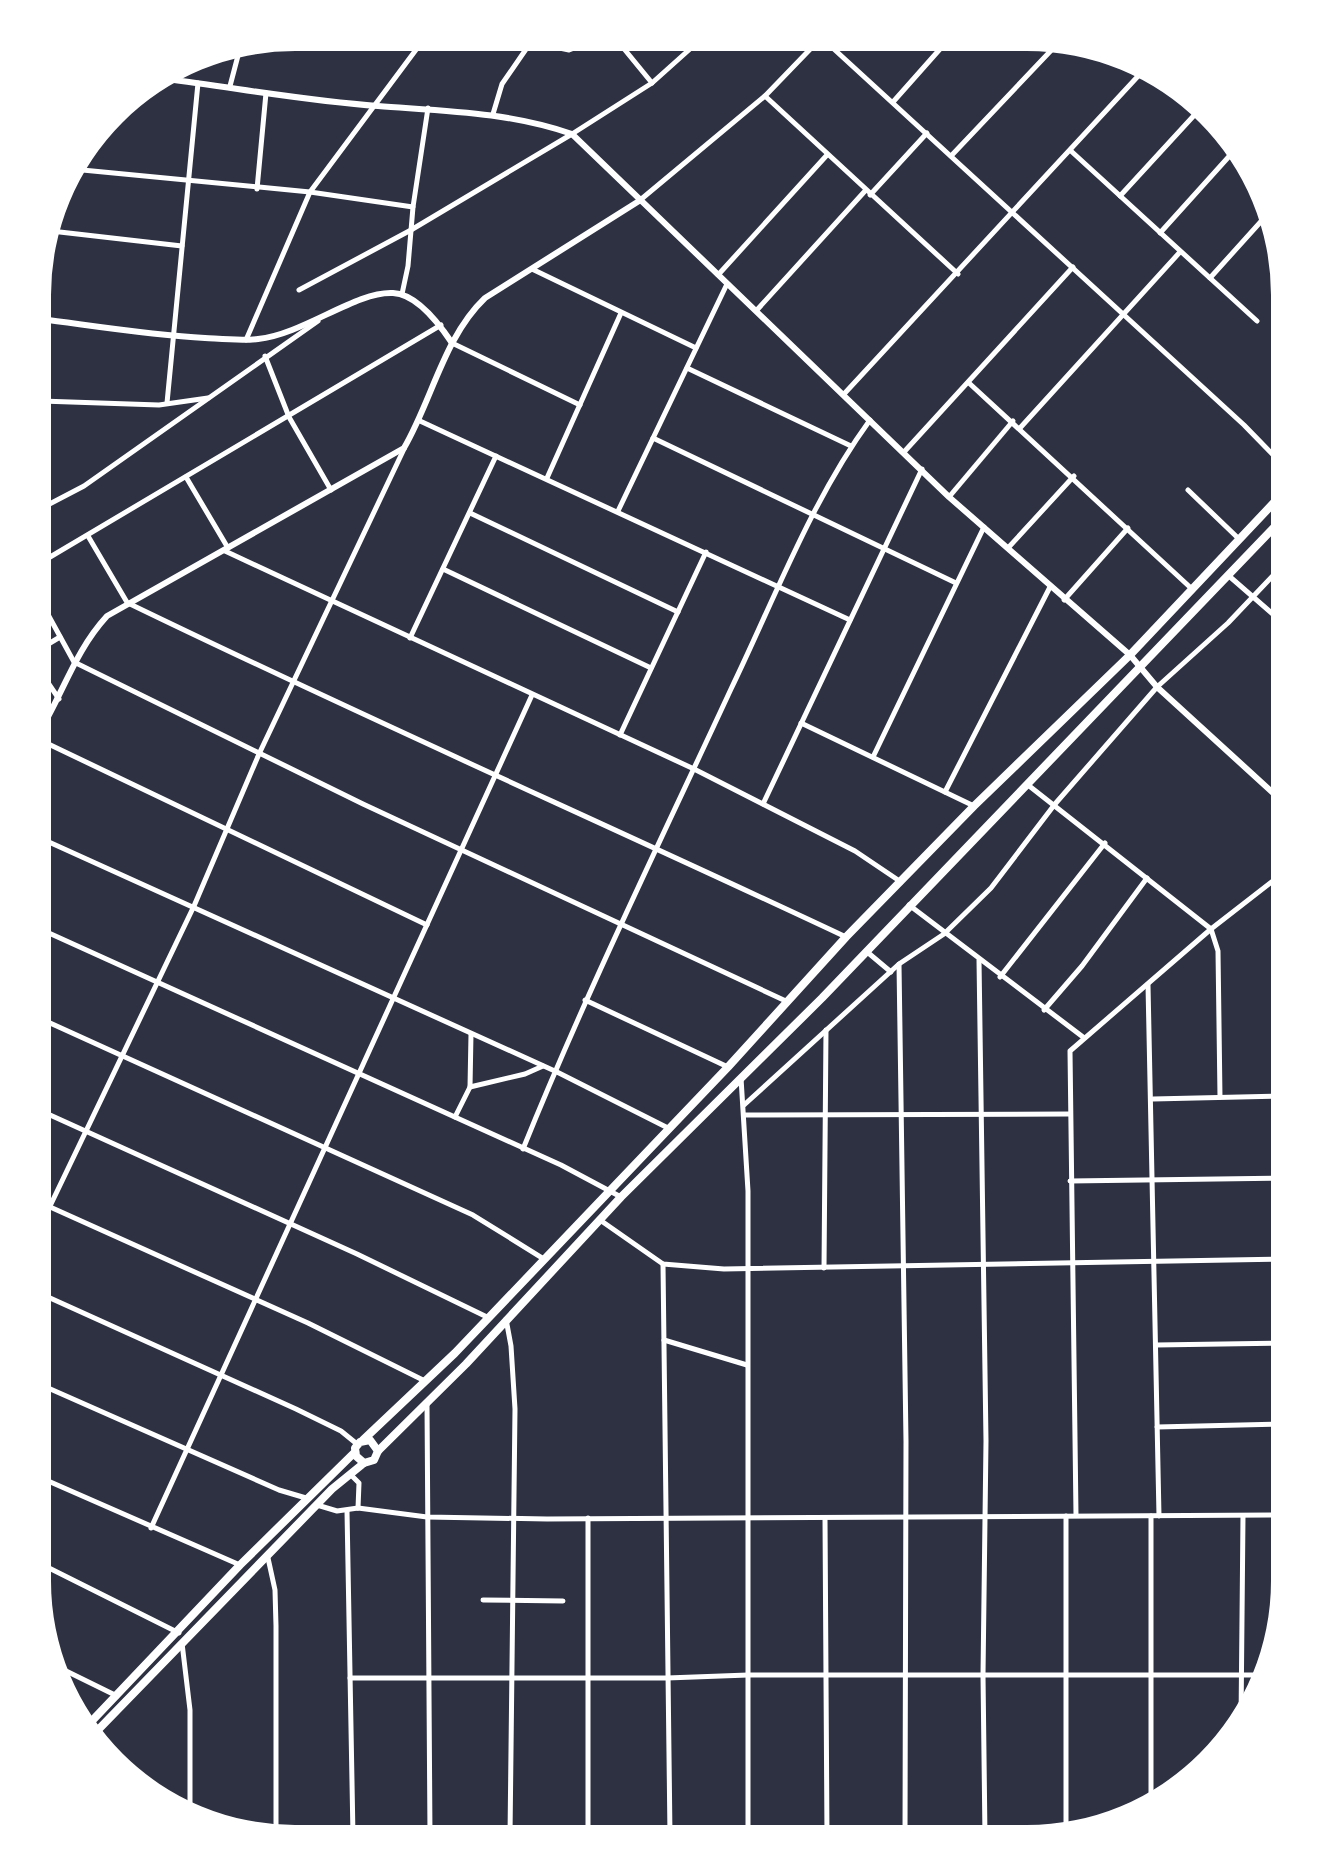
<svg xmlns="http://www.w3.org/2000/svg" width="1322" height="1876" font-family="'Asap Condensed',sans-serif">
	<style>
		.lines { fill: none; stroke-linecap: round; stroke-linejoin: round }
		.minor { stroke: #fff; stroke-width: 5 }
		.tertiary { stroke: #fff; stroke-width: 6 }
		.primary { stroke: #fff; stroke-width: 8 }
	</style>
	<rect width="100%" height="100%" fill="#2d3142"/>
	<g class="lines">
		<g class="minor">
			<path d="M616,39L652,83"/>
			<path d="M824,40L1244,425L1283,465"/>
			<path d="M531,42L569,50L597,39"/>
			<path d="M230,86L240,48"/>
			<path d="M765,96L958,274"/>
			<path d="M893,102L948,40"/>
			<path d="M493,114L502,84L533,39"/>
			<path d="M1071,151L1257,321"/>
			<path d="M951,156L1060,41"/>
			<path d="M72,169L310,192L413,207"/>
			<path d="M257,189L266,93"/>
			<path d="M870,195L927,133"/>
			<path d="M1120,196L1199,110"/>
			<path d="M639,201L765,96L819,40"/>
			<path d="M51,231L182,246"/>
			<path d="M1160,233L1233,152"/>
			<path d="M534,270L696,348"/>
			<path d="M718,275L827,155"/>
			<path d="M1210,278L1265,217"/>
			<path d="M299,290L411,230L572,134L652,83L700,40"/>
			<path d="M402,294L408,266L413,207L428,108"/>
			<path d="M756,311L865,191"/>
			<path d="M1283,317L1281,312L1283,310"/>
			<path d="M246,340L310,192L424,39"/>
			<path d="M452,343L580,405"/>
			<path d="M265,356L289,417L331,490"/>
			<path d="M687,368L851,446"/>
			<path d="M969,383L1192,589"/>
			<path d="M844,394L1140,74"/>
			<path d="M41,401L159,405L208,398"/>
			<path d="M167,403L198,83"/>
			<path d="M420,421L850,620"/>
			<path d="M1020,428L1180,252"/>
			<path d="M653,438L956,583"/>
			<path d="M904,452L1073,267"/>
			<path d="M186,477L228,548"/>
			<path d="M547,478L621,313"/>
			<path d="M1188,490L1239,539"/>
			<path d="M949,497L1013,421"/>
			<path d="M40,509L84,486L318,321"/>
			<path d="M618,511L727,284"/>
			<path d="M470,513L678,612"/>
			<path d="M88,536L128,604"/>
			<path d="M1008,548L1074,476"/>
			<path d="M225,551L694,769L855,851L901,882"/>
			<path d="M40,563L441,325"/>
			<path d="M443,569L651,668"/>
			<path d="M1229,576L1283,623"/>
			<path d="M40,600L74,662L363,804L788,1002"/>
			<path d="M1064,600L1128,528"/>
			<path d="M130,604C367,719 608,825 846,937"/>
			<path d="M410,638L496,456"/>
			<path d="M40,649L60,637"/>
			<path d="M40,671L59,699"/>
			<path d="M801,723L974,806"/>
			<path d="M620,735L706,552"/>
			<path d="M40,740L427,925"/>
			<path d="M873,757L984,527"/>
			<path d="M1028,785L1211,929L1218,951L1220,1097"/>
			<path d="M945,792L1050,587"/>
			<path d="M763,804L922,469"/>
			<path d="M40,838L557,1072L668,1128"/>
			<path d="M909,905L1083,1037"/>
			<path d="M40,929L561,1165L621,1197"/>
			<path d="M866,951L891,972"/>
			<path d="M979,960L986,1441L983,1675L985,1837"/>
			<path d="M899,964L906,1441L905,1837"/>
			<path d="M1000,977L1105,843"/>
			<path d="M1148,985L1159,1516"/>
			<path d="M585,1000L728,1067"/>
			<path d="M1044,1010L1082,966L1147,878"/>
			<path d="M39,1018L473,1215L544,1259"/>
			<path d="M741,1078L748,1191V1837"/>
			<path d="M470,1087L525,1074L543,1066"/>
			<path d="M1153,1099L1283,1096"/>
			<path d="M744,1105L899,964L944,934L991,888L1055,804L1157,687L1228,623L1283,565"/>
			<path d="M39,1110L357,1254L487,1317"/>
			<path d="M744,1115L1069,1114"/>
			<path d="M455,1117L470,1087L471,1034"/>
			<path d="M523,1149C586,993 660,842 731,689C774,600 811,501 870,420"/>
			<path d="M1070,1181L1283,1178"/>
			<path d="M39,1202L308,1323L425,1381"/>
			<path d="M600,1220L663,1264L724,1269L1283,1259"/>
			<path d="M39,1229L194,906L259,754L404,449"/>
			<path d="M663,1264L670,1836"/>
			<path d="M824,1268L826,1030"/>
			<path d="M39,1293L296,1409L341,1431L357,1444"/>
			<path d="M506,1319L511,1346L515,1409L510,1836"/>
			<path d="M664,1340L747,1365"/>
			<path d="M1156,1345L1283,1343"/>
			<path d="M39,1384L279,1490L306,1498"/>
			<path d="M427,1404L430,1836"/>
			<path d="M1157,1427L1283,1424"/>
			<path d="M350,1474L359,1483L358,1508"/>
			<path d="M39,1477L240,1565"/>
			<path d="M317,1505L337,1511L358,1508L427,1517L547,1519L1283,1515"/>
			<path d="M347,1511L353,1836"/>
			<path d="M1076,1515L1070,1051L1211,929L1283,873"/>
			<path d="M1151,1516V1802"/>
			<path d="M588,1518V1836"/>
			<path d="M825,1518L827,1837"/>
			<path d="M151,1528L532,695"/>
			<path d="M268,1558L275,1590L276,1626V1835"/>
			<path d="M39,1563L179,1633"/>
			<path d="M483,1600L563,1601"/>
			<path d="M182,1643L190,1710V1806"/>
			<path d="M58,1667L117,1696"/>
			<path d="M350,1678H667L748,1675H1257"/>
			<path d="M1241,1721L1243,1516"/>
			<path d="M96,1731L105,1743"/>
			<path d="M1066,1829V1516"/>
		</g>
		<g class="tertiary">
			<path d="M166,79C237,88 307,101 378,106C444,111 509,112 572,134L949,497L1130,655L1157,687L1283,802"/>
			<path d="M41,319C95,326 150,335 205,338C222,339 241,341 258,339C304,334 356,291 393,293C417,294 440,325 452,343"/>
			<path d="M40,731C64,691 75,651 107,616L404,448C432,400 444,337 485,298L639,201"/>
		</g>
		<g class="primary">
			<path d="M363,1440L455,1353L728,1067L846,937L974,806L1130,655L1283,493"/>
			<path d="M378,1451L466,1364L621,1197L822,998L1283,518"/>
			<path d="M89,1724L240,1565L355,1452"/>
			<path d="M96,1732L332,1489L364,1463L374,1460L378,1451L370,1440L360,1442L355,1448L356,1456L364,1463"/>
		</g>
	</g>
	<path d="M0 0H1322V1876H0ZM295 51H1027A244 244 0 0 1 1271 295V1581A244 244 0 0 1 1027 1825H295A244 244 0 0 1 51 1581V295A244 244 0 0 1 295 51Z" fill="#fff" fill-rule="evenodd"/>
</svg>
